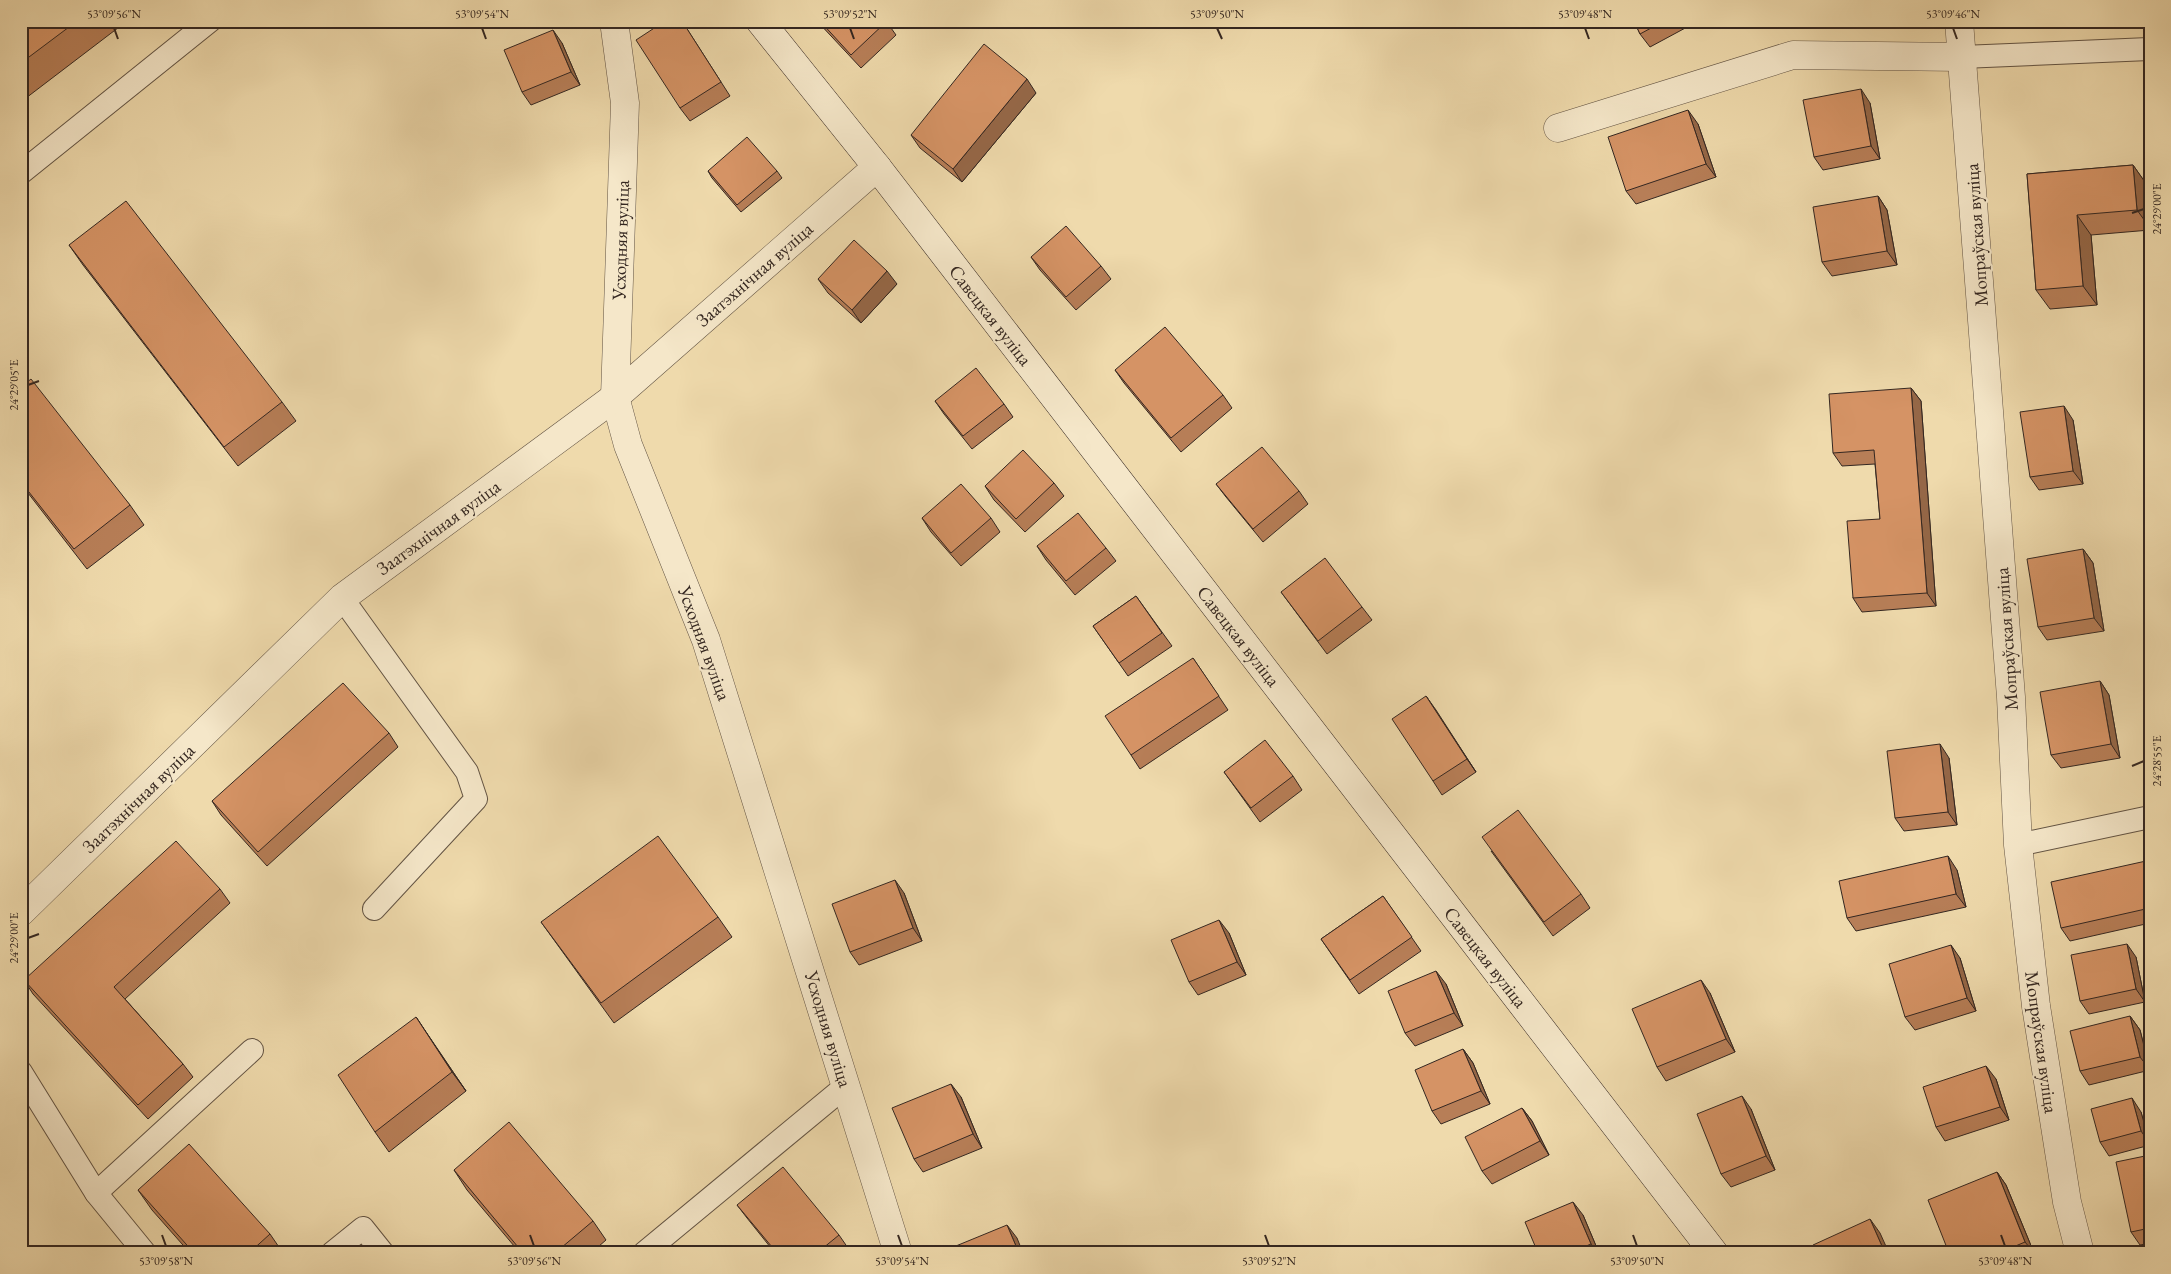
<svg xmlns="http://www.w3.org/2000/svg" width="2171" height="1274" font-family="'EB Garamond',serif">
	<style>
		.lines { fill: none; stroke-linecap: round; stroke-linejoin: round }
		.lane-casing { stroke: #635444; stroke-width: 24 }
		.street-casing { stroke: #635444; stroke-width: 29 }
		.secondary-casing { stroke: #342721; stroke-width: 29 }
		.lane { stroke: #f5e7c9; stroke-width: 22 }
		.street { stroke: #f5e7c9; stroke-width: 28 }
		.secondary { stroke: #f5e7c9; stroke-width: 28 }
		.wall { fill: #b77e57; stroke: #342721 }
		.shaded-wall { fill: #956747; stroke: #342721 }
		.building { fill: #d59365; stroke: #342721 }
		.ticks { fill: none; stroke: #342721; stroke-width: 2 }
		.labels { text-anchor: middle; stroke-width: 4.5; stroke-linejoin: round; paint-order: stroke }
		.street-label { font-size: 19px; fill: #342721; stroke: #f5e7c9 }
		.neatline { fill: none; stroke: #342721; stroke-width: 2 }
		.ticks-label { font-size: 12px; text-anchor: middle; fill: #342721 }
	</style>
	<rect width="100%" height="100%" fill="#efdaac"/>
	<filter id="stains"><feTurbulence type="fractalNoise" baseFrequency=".004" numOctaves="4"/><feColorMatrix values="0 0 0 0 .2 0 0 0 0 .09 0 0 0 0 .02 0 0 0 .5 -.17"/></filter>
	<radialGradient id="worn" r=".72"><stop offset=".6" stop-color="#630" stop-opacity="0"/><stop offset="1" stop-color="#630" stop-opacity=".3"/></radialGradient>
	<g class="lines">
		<defs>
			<g id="lane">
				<path d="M1962,57L2149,49"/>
				<path d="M21,173L210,21"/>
				<path d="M342,598L467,772L476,799L374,909"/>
				<path d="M2018,845L2150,817"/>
				<path d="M21,1072L96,1193L145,1253"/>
				<path d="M96,1193L252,1050"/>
				<path d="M332,1253L363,1228L383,1253"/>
				<path d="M644,1253L847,1085"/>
			</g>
			<g id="street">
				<path d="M614,21L625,103L615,397L628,445L706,640L898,1253"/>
				<path d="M1959,21L2011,697L2018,845L2036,1006L2067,1202L2080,1253"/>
				<path d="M1558,128L1793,55L1962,57"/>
				<path d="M21,912L342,598L615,397L877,167"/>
			</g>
			<path id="secondary" d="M760,21L877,167L1714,1253"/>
		</defs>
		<use href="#lane" class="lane-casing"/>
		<use href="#street" class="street-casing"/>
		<use href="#secondary" class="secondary-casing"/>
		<use href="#lane" class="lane"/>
		<use href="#street" class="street"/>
		<use href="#secondary" class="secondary"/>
	</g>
	<g class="wall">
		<path d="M21,21H127L26,98L21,92Z"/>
		<path d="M665,21H682L730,96L690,121L680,108Z"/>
		<path d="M817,21H886L896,35L861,68Z"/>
		<path d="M1634,21H1687L1689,26L1650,47L1640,34Z"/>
		<path d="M562,43L580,85L531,105L522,92Z"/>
		<path d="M1036,93L962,182L920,148L911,135Z"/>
		<path d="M1870,103L1880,159L1823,170L1814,157Z"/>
		<path d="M1698,124L1716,177L1636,204L1626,191Z"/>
		<path d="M2133,165L2147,185L2150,218V230L2091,235L2097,305L2050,309L2036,290L2027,174Z"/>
		<path d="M708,171H777L782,178L741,212L712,178Z"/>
		<path d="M1878,196L1887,210L1897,265L1832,276L1822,262Z"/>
		<path d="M69,245L282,402L296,421L238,466L83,265Z"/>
		<path d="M1031,257L1101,266L1111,279L1076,310L1040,270Z"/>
		<path d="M818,279L897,284L861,323L828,293Z"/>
		<path d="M1115,370L1223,395L1232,408L1181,452L1124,383Z"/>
		<path d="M21,387L130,505L144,525L87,569L21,484Z"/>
		<path d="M1911,388L1921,401L1936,606L1862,612L1853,598L1880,519L1875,464L1842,466L1833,453Z"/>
		<path d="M935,401L1004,404L1013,417L972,449L944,414Z"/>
		<path d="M2073,420L2083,484L2039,490L2030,477Z"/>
		<path d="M1054,483L1064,496L1025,532L994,500L985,486Z"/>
		<path d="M1216,484L1299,491L1308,504L1263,542L1226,497Z"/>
		<path d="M922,518H991L1000,532L961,566L931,532Z"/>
		<path d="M1037,546L1106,548L1116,561L1075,595L1046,560Z"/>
		<path d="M2083,549L2093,563L2104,631L2047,640L2038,627Z"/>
		<path d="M1281,592L1362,607L1372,620L1327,654Z"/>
		<path d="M1136,596L1172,646L1128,676L1093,626Z"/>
		<path d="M1193,658L1228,710L1140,769L1131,755Z"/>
		<path d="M2100,681L2109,695L2120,758L2061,768L2051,755Z"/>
		<path d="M1426,696L1476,772L1442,795L1433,781Z"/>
		<path d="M389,733L398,747L267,866L221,815L212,801Z"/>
		<path d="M1949,758L1957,825L1904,831L1895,818Z"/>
		<path d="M1224,772L1293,776L1302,790L1260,822Z"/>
		<path d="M1491,851L1581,894L1590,908L1553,936Z"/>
		<path d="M2146,861L2150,866V923L2070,941L2061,928Z"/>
		<path d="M1957,870L1966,907L1856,931L1847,918Z"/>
		<path d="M220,889L230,903L125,999L183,1064L193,1077L148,1119L33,994L24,980Z"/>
		<path d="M904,893L922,941L859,965L850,952Z"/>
		<path d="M1383,896L1421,951L1359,994L1321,939Z"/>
		<path d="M718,917L732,937L614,1023L541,922Z"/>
		<path d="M1229,933L1246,975L1198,995L1189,982Z"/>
		<path d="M2136,957L2145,1002L2089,1014L2080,1001Z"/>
		<path d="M1960,958L1976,1011L1915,1030L1905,1017Z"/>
		<path d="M1446,984L1463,1026L1415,1046L1405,1033Z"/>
		<path d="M1710,993L1735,1052L1666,1081L1657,1067Z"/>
		<path d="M2130,1016L2140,1030L2150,1070L2089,1085L2080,1071Z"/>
		<path d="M416,1017L466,1091L389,1152L375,1132Z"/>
		<path d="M1463,1049L1473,1063L1490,1104L1441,1124L1432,1111Z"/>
		<path d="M1996,1079L2009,1120L1945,1141L1936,1127Z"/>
		<path d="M961,1097L982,1148L923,1172L914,1159Z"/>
		<path d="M1522,1108L1532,1121L1549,1155L1492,1184L1482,1171Z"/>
		<path d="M1751,1109L1775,1170L1731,1187L1721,1174Z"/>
		<path d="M2141,1112L2150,1145L2109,1156L2100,1142Z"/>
		<path d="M2150,1155V1243L2140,1245L2131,1232Z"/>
		<path d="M454,1170L593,1221L606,1240L591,1253H520L467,1190Z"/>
		<path d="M1997,1172L2006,1185L2034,1253H1949Z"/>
		<path d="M138,1190L270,1234L283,1253H190L152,1210Z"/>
		<path d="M737,1205L839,1235L848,1248L843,1253H775L747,1218Z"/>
		<path d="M1583,1215L1599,1253H1538Z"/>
	</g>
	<g class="shaded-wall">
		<path d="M553,30L562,43L580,85L571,72Z"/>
		<path d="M1027,79L1036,93L962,182L953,169Z"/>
		<path d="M1861,89L1870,103L1880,159L1871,146Z"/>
		<path d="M1688,110L1698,124L1716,177L1706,164Z"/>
		<path d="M2133,165L2147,185L2150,218V228L2137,210Z"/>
		<path d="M1878,196L1887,210L1897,265L1887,251Z"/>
		<path d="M2077,215L2091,235L2097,305L2083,286Z"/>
		<path d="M887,271L897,284L861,323L852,310Z"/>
		<path d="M1911,388L1921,401L1936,606L1927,593Z"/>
		<path d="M2064,406L2073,420L2083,484L2073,471Z"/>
		<path d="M2083,549L2093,563L2104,631L2094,618Z"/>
		<path d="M2100,681L2109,695L2120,758L2111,744Z"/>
		<path d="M1426,696L1436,710L1476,772L1467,759Z"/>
		<path d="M1940,744L1949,758L1957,825L1948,812Z"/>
		<path d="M1948,856L1957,870L1966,907L1956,894Z"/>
		<path d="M2146,861L2150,866V877Z"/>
		<path d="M895,880L904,893L922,941L913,928Z"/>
		<path d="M1219,920L1229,933L1246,975L1237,962Z"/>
		<path d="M2127,944L2136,957L2145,1002L2136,989Z"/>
		<path d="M1951,945L1960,958L1976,1011L1967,998Z"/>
		<path d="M1436,971L1446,984L1463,1026L1454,1013Z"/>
		<path d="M1701,980L1710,993L1735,1052L1726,1039Z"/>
		<path d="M2130,1016L2140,1030L2150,1070L2140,1057Z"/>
		<path d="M416,1017L429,1037L466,1091L452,1072Z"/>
		<path d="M1463,1049L1473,1063L1490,1104L1481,1091Z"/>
		<path d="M1986,1066L1996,1079L2009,1120L2000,1107Z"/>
		<path d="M951,1084L961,1097L982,1148L973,1134Z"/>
		<path d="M1742,1096L1751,1109L1775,1170L1766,1156Z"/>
		<path d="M2132,1098L2141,1112L2150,1144L2141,1131Z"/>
		<path d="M1522,1108L1532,1121L1549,1155L1540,1141Z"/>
		<path d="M1997,1172L2006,1185L2034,1253L2025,1242Z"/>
		<path d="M1573,1202L1583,1215L1599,1253H1597L1591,1244Z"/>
		<path d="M1870,1219L1880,1233L1889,1253H1885Z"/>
		<path d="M1007,1225L1017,1238L1023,1253H1019Z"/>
	</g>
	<g class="building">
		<path d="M21,21H77L21,63Z"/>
		<path d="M665,21H682L721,82L680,108L636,40Z"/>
		<path d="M820,21H886V22L851,55Z"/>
		<path d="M1634,21H1664L1640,34Z"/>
		<path d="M553,30L571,72L522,92L504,50Z"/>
		<path d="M984,44L1027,79L953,169L911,135Z"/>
		<path d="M1861,89L1871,146L1814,157L1803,100Z"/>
		<path d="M1688,110L1706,164L1626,191L1608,137Z"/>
		<path d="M747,137L777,171L737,205L708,171Z"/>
		<path d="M2133,165L2137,210L2077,215L2083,286L2036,290L2027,174Z"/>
		<path d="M1878,196L1887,251L1822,262L1813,207Z"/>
		<path d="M126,201L282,402L224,447L69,245Z"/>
		<path d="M1066,226L1101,266L1066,297L1031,257Z"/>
		<path d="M854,240L887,271L852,310L818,279Z"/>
		<path d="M1165,327L1223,395L1171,438L1115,370Z"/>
		<path d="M976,368L1004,404L963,436L935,401Z"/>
		<path d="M31,379L130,505L74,549L21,482V387Z"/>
		<path d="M1911,388L1927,593L1853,598L1847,521L1880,519L1874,450L1833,453L1829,394Z"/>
		<path d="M2064,406L2073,471L2030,477L2020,412Z"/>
		<path d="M1262,447L1299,491L1253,529L1216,484Z"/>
		<path d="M1023,450L1054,483L1016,519L985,486Z"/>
		<path d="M961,484L991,518L951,553L922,518Z"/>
		<path d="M1078,513L1106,548L1066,581L1037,546Z"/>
		<path d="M2083,549L2094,618L2038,627L2027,559Z"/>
		<path d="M1325,558L1362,607L1318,641L1281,592Z"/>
		<path d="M1136,596L1162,633L1119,663L1093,626Z"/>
		<path d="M1193,658L1219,696L1131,755L1105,716Z"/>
		<path d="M2100,681L2111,744L2051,755L2040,692Z"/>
		<path d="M343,683L389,733L258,852L212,801Z"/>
		<path d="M1426,696L1467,759L1433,781L1392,719Z"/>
		<path d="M1265,740L1293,776L1251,808L1224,772Z"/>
		<path d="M1940,744L1948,812L1895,818L1887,751Z"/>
		<path d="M1518,810L1581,894L1544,922L1482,837Z"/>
		<path d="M658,836L718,917L601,1003L541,922Z"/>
		<path d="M176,841L220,889L114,987L183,1064L138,1105L24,980Z"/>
		<path d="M1948,856L1956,894L1847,918L1839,881Z"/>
		<path d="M2146,861L2150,877V908L2061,928L2051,882Z"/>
		<path d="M895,880L913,928L850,952L832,904Z"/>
		<path d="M1383,896L1412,937L1350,980L1321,939Z"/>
		<path d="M1219,920L1237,962L1189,982L1171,940Z"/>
		<path d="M2127,944L2136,989L2080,1001L2071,955Z"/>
		<path d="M1951,945L1967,998L1905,1017L1889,964Z"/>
		<path d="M1436,971L1454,1013L1405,1033L1388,991Z"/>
		<path d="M1701,980L1726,1039L1657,1067L1632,1009Z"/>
		<path d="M2130,1016L2140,1057L2080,1071L2070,1031Z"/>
		<path d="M416,1017L452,1072L375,1132L338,1075Z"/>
		<path d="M1463,1049L1481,1091L1432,1111L1415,1070Z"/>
		<path d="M1986,1066L2000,1107L1936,1127L1923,1087Z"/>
		<path d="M951,1084L973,1134L914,1159L892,1108Z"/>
		<path d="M1742,1096L1766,1156L1721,1174L1697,1114Z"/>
		<path d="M2132,1098L2141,1131L2100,1142L2091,1109Z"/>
		<path d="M1522,1108L1540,1141L1482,1171L1465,1137Z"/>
		<path d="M509,1122L593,1221L555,1253H523L454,1170Z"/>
		<path d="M189,1144L270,1234L249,1253H194L138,1190Z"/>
		<path d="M2150,1155V1228L2131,1232L2116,1162Z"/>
		<path d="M783,1167L839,1235L817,1253H777L737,1205Z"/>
		<path d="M1997,1172L2025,1242L1999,1253H1949L1928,1200Z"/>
		<path d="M1573,1202L1591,1244L1569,1253H1538L1525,1222Z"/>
		<path d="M1870,1219L1885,1253H1817L1813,1245Z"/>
		<path d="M1007,1225L1019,1253H953L951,1248Z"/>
	</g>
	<path class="ticks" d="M114,28L118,39M482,28L486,39M850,28L854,39M1217,28L1222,39M1585,28L1589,39M1953,28L1957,39M2132,213L2144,209M28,385L39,381M2132,766L2144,761M28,938L39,934M162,1235L166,1246M530,1235L534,1246M898,1235L902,1246M1265,1235L1269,1246M1633,1235L1637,1246M2001,1235L2005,1246"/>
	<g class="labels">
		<g class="street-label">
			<text transform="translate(1976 235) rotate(-94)" y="7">Мопраўская вуліца</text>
			<text transform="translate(620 240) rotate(-88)" y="7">Усходняя вуліца</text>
			<text transform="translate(754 274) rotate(-41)" y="7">Заатэхнічная вуліца</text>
			<text transform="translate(991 315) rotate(52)" y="7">Савецкая вуліца</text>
			<text transform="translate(438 527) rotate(-36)" y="7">Заатэхнічная вуліца</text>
			<text transform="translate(1239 636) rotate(52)" y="7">Савецкая вуліца</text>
			<text transform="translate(2006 639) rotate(-94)" y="7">Мопраўская вуліца</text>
			<text transform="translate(705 643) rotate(70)" y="7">Усходняя вуліца</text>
			<text transform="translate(138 798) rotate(-44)" y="7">Заатэхнічная вуліца</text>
			<text transform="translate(1486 957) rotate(52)" y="7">Савецкая вуліца</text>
			<text transform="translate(829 1029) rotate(73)" y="7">Усходняя вуліца</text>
			<text transform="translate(2042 1042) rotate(82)" y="7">Мопраўская вуліца</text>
		</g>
	</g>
	<rect width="2171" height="1274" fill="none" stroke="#efdaac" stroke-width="55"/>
	<rect x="28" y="28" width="2116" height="1218" class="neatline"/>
	<g class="ticks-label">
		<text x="114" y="18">53°09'56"N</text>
		<text x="482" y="18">53°09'54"N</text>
		<text x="850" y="18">53°09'52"N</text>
		<text x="1217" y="18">53°09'50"N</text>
		<text x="1585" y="18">53°09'48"N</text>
		<text x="1953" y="18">53°09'46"N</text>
		<text transform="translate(2157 209) rotate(-90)" y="4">24°29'00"E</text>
		<text transform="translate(14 385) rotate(-90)" y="4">24°29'05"E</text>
		<text transform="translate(2157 761) rotate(-90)" y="4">24°28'55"E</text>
		<text transform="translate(14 938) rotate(-90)" y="4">24°29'00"E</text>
		<text x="166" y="1265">53°09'58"N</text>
		<text x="534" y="1265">53°09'56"N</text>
		<text x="902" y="1265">53°09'54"N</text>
		<text x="1269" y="1265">53°09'52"N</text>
		<text x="1637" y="1265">53°09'50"N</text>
		<text x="2005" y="1265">53°09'48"N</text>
	</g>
	<rect width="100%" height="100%" filter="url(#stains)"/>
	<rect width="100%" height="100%" fill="url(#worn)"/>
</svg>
